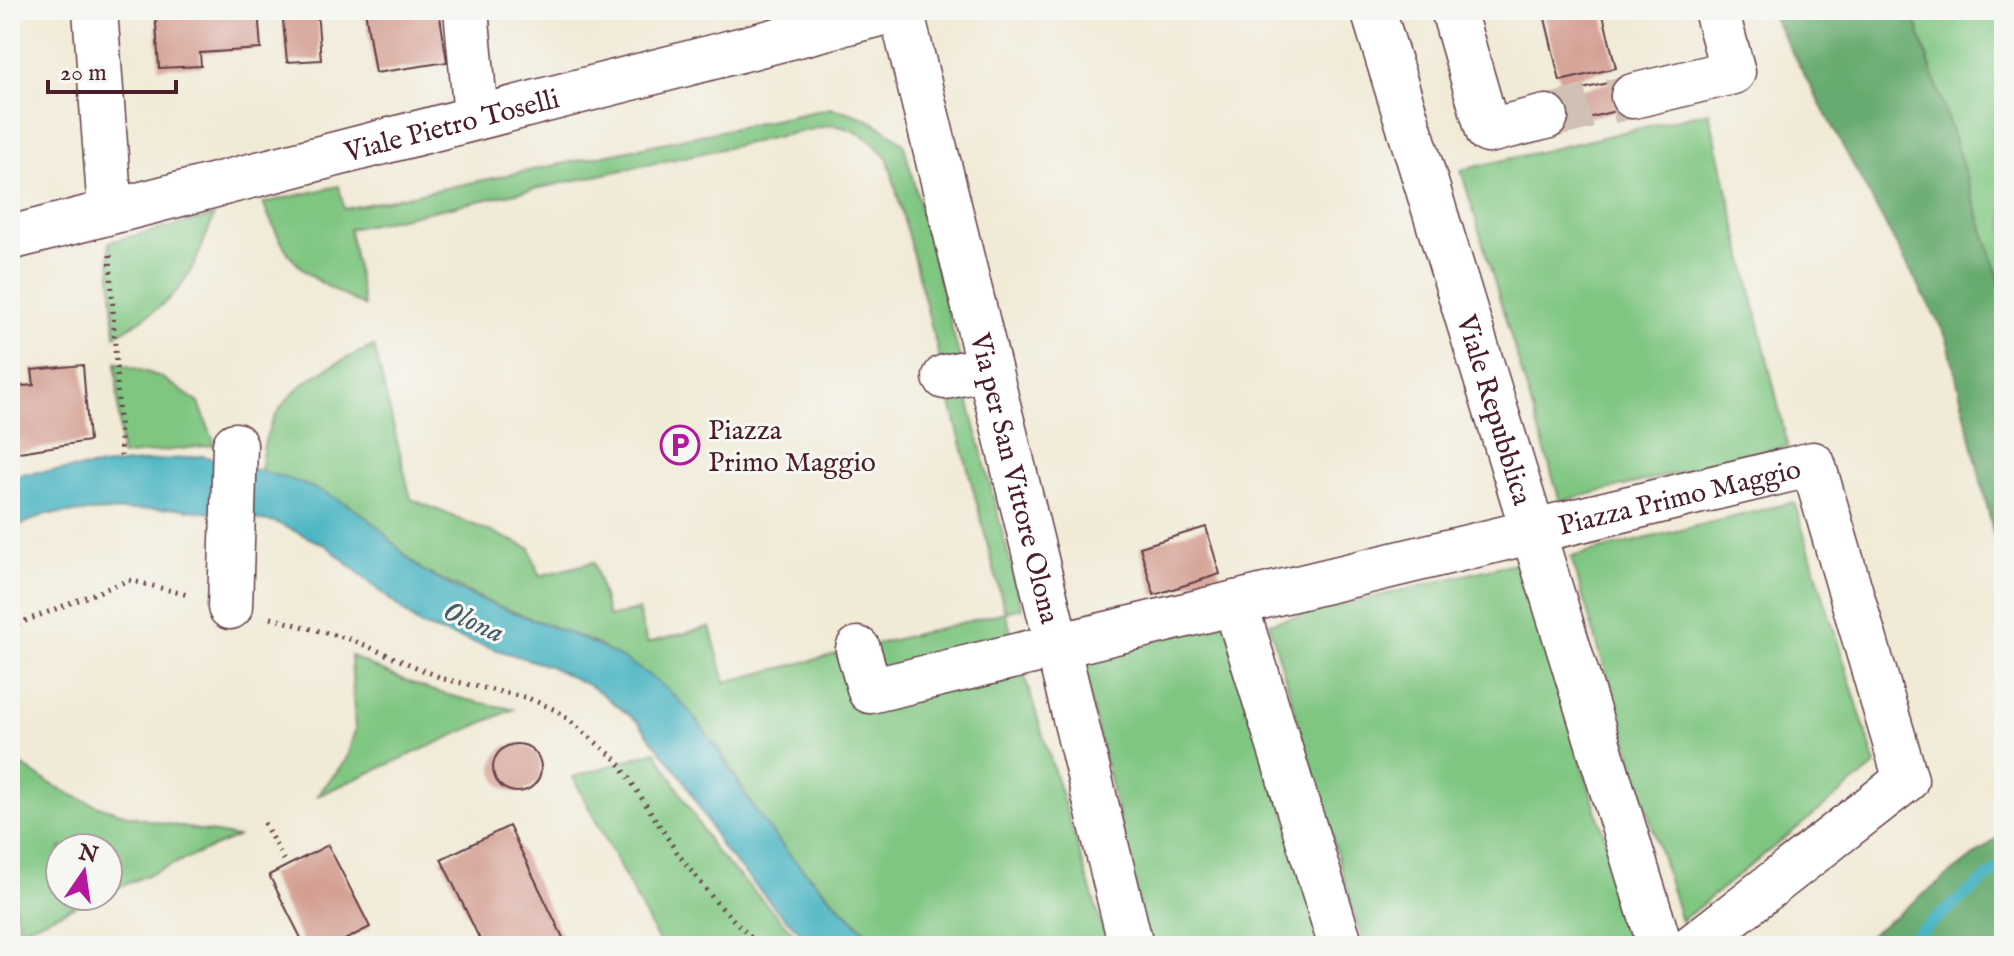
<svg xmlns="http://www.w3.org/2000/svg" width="2014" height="956" font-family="'IM FELL English',serif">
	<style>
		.green { fill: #7fc681; stroke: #647256; stroke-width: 2 }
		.forest { fill: #67ab6f; stroke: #58654d; stroke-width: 2 }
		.water { fill: #47b4c2; stroke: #486a76; stroke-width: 2 }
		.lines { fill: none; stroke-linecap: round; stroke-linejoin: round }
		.stream { stroke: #47b4c2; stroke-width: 12 }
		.building { fill: #d2998c }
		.minor-tunnel { stroke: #d0c1b4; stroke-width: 44; stroke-dasharray: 44 22; stroke-linecap: butt }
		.minor-casing { stroke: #633d45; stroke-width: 47 }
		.major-casing { stroke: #633d45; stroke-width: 47 }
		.path { stroke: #633d45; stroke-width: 5; stroke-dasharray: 2 6; stroke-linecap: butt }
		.minor { stroke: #fff; stroke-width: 44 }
		.major { stroke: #fff; stroke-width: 44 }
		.labels { text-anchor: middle; stroke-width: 6; stroke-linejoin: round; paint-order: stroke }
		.street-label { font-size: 28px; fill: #4a1f2b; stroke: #f6f6f2 }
		.poi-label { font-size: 28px; fill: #4a1f2b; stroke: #f6f6f2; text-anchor: start }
		.water-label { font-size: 30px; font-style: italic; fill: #495b67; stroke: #f6f6f2 }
	</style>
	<rect width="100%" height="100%" fill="#f6f6f2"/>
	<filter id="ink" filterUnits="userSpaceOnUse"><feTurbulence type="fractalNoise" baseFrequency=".0125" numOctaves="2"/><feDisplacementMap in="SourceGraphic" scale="16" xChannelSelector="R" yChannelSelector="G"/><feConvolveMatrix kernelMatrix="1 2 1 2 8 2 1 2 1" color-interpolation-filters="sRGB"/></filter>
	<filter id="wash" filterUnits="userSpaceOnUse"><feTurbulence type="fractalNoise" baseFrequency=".006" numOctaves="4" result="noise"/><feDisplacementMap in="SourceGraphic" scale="32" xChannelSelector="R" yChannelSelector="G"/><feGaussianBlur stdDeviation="1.8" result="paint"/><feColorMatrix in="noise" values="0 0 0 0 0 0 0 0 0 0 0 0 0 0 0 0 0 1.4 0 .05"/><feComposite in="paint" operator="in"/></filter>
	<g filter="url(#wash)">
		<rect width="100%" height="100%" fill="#f1ead6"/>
		<g class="green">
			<path d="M1912,10H2004V294Z"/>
			<path d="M831,108C861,114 882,124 904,145L961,363L942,367L888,159C871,139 858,129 832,125L349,229L364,306C301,272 292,271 263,203L339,186L344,209Z"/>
			<path d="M1709,112L1788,447L1560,501L1461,170Z"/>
			<path d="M214,216C186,289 182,295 115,336L109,242Z"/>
			<path d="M374,346L411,499L530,548L539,576L594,562L608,617L638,610L647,643L710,627L725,682L1005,612L948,392L965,388L1022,608L1005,612L1108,946H880L791,857L759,816L720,750L667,690L593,642L493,604L422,570L350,505L261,471C262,399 315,371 374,346Z"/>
			<path d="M116,362L161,377L199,403L215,445L121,456Z"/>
			<path d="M1794,502L1876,765L1681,921L1571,557Z"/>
			<path d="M1518,562L1639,946H1364L1269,623Z"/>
			<path d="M1226,623L1326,946H1149L1080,656Z"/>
			<path d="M351,656C410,686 449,698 514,709L317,796L346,760L355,730Z"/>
			<path d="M656,751L714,850L806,946H661L573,777Z"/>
			<path d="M10,756C85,815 147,820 237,837L108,892V848H60V896H99L20,930L10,884Z"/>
		</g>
		<g class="forest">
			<path d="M1769,10H1912L2004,294V578L1947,338Z"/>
			<path d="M2004,833V946H1856Z"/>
		</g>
		<path class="water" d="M202,456C257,470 320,482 366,517C387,532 402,557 424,571C500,619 595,627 668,690C709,726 730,774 760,817C794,865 838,905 880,946H815L778,911L722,848L684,780L638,722L594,688L549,666L421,626L327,546L275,522L176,508L46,514L10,530V475Z"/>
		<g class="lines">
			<path class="stream" d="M1902,946L2004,864"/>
		</g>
		<g id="blocks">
			<g class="building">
				<path d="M155,10H258L261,49L200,53L201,66L159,68Z"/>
				<path d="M282,10H317L321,60L287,62Z"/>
				<path d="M365,10H439L447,62L375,73Z"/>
				<path d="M1543,10H1618L1603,15L1616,68L1560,81Z"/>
				<path d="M1628,78L1635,106L1549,128L1542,99Z"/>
				<path d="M83,365L89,441L13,453L10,387L34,385L32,370Z"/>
				<path d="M1206,527L1220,574L1154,595L1140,547Z"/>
				<circle cx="517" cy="768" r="24"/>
				<path d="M509,826L567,946H483L441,859Z"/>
				<path d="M328,845L370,927L333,946H305L269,875Z"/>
			</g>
		</g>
	</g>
	<g filter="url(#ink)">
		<use href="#blocks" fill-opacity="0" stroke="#633d45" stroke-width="2"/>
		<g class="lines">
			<path class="minor-tunnel" d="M1546,117L1633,96"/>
			<defs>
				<g id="minor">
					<path d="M95,10L110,211"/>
					<path d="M466,10L476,116"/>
					<path id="s1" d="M901,10L1131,946"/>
					<path id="s2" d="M1373,10L1660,946"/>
					<path d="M1453,10L1488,131L1546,117"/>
					<path d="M1633,96L1733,72L1716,10"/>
					<path d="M945,377L988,368"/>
					<path d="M1235,603L1341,946"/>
					<path d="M230,607L235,445"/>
					<path id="s3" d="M858,649L870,691L1813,464L1906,780L1693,946"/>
				</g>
				<g id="major">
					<path id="s4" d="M10,238L895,10"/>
				</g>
			</defs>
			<use href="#minor" class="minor-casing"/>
			<use href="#major" class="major-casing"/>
			<g class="path">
				<path d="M110,255L121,456"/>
				<path d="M271,618L353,640L444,679L528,698L558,711L617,760L678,854L716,902L759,946"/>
				<path d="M10,627L129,580L188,595"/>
				<path d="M264,823L287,866"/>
			</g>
			<use href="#minor" class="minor"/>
			<use href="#major" class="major"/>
		</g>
	</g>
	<defs>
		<symbol id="parking-ring" viewBox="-11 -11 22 22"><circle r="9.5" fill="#f6f6f2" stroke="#b5179e" stroke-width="1.5"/><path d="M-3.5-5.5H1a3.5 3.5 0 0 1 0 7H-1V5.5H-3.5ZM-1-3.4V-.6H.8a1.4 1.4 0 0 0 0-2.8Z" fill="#b5179e"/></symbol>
	</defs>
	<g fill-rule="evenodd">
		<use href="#parking-ring" x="658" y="423" width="44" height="44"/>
	</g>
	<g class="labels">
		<g class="street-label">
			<text dy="10" stroke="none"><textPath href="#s4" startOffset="456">Viale Pietro Toselli</textPath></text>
			<text dy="10" stroke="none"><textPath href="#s2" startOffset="418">Viale Repubblica</textPath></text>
			<text dy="10" stroke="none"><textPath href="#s1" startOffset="482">Via per San Vittore Olona</textPath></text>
			<text dy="10" stroke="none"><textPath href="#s3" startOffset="876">Piazza Primo Maggio</textPath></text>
		</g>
		<g class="poi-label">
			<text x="708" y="439">Piazza<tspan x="708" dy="32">Primo Maggio</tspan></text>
		</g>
		<g class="water-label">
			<text transform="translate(474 621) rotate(24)" y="10">Olona</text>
		</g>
	</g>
	<rect width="2014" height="956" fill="none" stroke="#f6f6f2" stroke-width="40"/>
	<g transform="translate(84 872) rotate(13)"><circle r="38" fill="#f6f6f2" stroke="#b1a0a2" stroke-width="2"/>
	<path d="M0-6L14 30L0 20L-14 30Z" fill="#b5179e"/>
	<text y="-12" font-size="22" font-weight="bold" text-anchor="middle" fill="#4a1f2b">N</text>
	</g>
	<path d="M48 80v12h128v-12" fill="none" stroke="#4a1f2b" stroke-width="4"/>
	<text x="60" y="80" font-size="24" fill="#4a1f2b" stroke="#f6f6f2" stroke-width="6" paint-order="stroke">20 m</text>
</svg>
